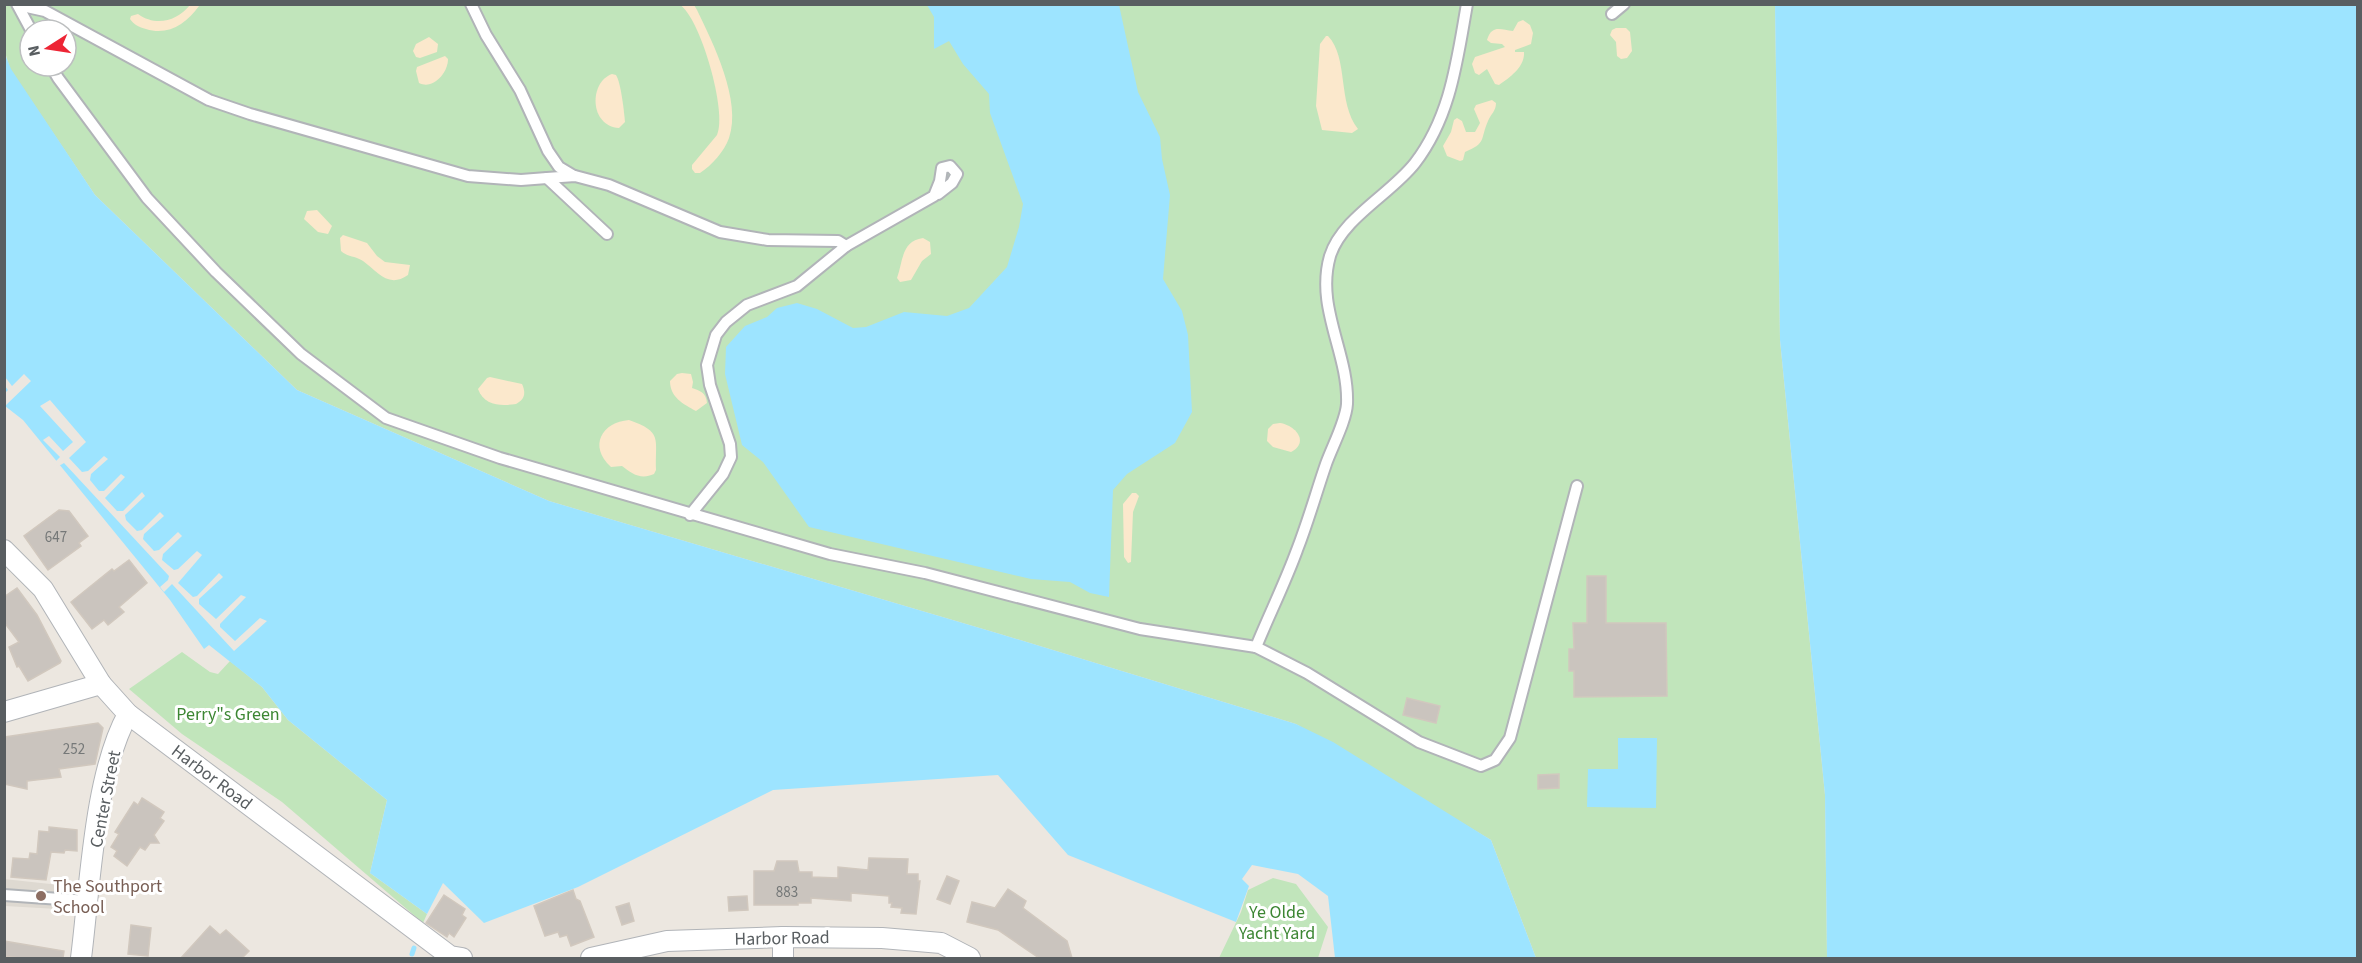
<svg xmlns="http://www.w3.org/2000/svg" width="2362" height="963" font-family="'Source Sans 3',sans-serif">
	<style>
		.education { fill: #ded9d1 }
		.green { fill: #c1e5bb; fill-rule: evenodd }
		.sand { fill: #fbe8cc }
		.water { fill: #9de4ff }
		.pier { fill: #ece7e0 }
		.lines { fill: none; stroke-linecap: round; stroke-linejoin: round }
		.stream { stroke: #9de4ff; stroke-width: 5 }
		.building { fill: #cac4be; stroke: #d1c8be; stroke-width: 1.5 }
		.service-casing { stroke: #b1b4b8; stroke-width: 14 }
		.minor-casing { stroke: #b1b4b8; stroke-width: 22 }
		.service { stroke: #fff; stroke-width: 10 }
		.minor { stroke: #fff; stroke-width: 20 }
		.education-dot { fill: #8d6e63; stroke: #fff; stroke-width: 2 }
		.labels { text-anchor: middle; stroke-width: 6; stroke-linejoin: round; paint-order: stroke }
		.number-label { font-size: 15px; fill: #757878 }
		.park-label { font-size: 18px; fill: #3c8633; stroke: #fff }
		.street-label { font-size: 18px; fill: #595e61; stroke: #fff }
		.education-label { font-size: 18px; fill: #785e54; stroke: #fff; text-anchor: start }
	</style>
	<rect width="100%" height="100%" fill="#ece7e0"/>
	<path class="education" d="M4,879L78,887L75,910L5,906Z"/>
	<g class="green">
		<path d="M5,4L1775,5L1780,340L1825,795L1827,958H1536L1491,840L1296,724L1000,634L549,501L297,390L95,195L10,69L5,52ZM30,30H66V66H30Z"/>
		<path d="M182,652L210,672L218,674L230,661L262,687L288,720L387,800L370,873L427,914L423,923L282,802L182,734L129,689Z"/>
		<path d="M1273,878L1296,884L1328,927L1318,958H1219L1241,912L1248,890Z"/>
	</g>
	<g class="sand">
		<path d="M190,5L199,6C186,24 168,36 146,29C139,27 134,25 130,19L131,16L138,14C156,27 177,21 190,5Z"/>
		<path d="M680,5H694L697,10C713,43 742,101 729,138C724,152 712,165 700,173H695L692,169V165L717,135C728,113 700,17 680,5Z"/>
		<path d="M1523,20L1530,25L1533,33L1531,44L1515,50V52H1524C1525,67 1510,77 1499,85L1495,84L1487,69L1479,75L1475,73L1472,64L1475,57L1505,47L1502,44L1491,43L1487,40C1492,24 1501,30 1513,31L1518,22Z"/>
		<path d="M1616,28H1626L1630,32L1632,51L1627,58L1621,59L1617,56L1616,42L1610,35L1612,30Z"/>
		<path d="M1326,36H1328C1349,58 1337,102 1358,129L1352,133L1322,130L1316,106L1320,44Z"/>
		<path d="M429,37L438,44L437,52L420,58L416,57L413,51L416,44Z"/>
		<path d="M445,56L448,59C448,73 433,90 419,83L416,71L417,67Z"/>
		<path d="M612,74L616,75C621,83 624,111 625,122L619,128C589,126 589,82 612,74Z"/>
		<path d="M1492,100L1496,103C1496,111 1491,114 1488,121C1480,139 1487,143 1465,152L1463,160L1460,161L1447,156L1443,146L1451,132L1454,120L1457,118L1462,121L1466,132H1475L1480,123L1474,109L1476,105Z"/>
		<path d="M317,210L332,226L328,234L318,232L304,219L307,211Z"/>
		<path d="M343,235L367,243L377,256L385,262L410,265L408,275C388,289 377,271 363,261C356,256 347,257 341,251L340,238Z"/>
		<path d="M923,238L930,242L931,254L922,261L911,280L900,282L897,278C903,262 901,241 923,238Z"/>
		<path d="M682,373L691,374L693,382L692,388C700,391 706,392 707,403L696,411C683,404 670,397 670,381L677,374Z"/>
		<path d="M490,377L522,384C526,393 525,399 516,404C501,406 484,406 478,389L487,378Z"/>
		<path d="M629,420C663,432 655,438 656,470L654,474C641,480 632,474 622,466L611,467C588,446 602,422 629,420Z"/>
		<path d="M1280,423C1295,425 1310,442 1291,452L1273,447L1267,441L1268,429L1273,424Z"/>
		<path d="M1132,493H1136L1139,496L1133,512L1131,562L1128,563L1124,557L1123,504Z"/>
	</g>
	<g class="water">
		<path d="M927,5H1119L1138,92L1160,137L1162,159L1170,195L1163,279L1182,311L1188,335L1192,412L1175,443L1127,474L1113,490L1109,597L1090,593L1070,582L1031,579L809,527L763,462L742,445L725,374L726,347L745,326L767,317L777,308L797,303L817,309L853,328L866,327L904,312L947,316L969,308L1007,267L1019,227L1023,204L990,113L989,94L963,64L949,41L934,49V17Z"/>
		<path d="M1775,5H2357V958H1827L1825,795L1780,340Z"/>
		<path d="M4,52L11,69L95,195L297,390L549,501L1000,634L1296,724L1333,742L1491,840L1536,958H1335L1328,896L1298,874L1252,865L1242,879L1249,886L1236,922L1068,855L998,775L773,790L578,887L484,923L443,883L427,914L370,873L387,800L288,720L262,687L209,645L204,649L170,600L23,420L5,406Z"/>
		<path d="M1618,738H1657L1656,808L1587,807L1588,769H1618Z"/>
	</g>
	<g class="pier">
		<path d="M24,374L31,381L5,406V393L8,390L5,386V377L12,386Z"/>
		<path d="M50,400L86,442L69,458L82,472L88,471L104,456L108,459L91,474L90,480L99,491H104L121,474L125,477L105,498L117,511H123L142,492L145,496L125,515L126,520L137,531L142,530L160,512L164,516L144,534L143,539L154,551L159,550L178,532L182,536L163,554L162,560L174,570L178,569L197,551L202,555L178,583L193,597L197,596L219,573L223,577L199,599V604L216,619L241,595L246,597L220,624V627L235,641L260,618L267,621L234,651L172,584L164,592L160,587L168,580L169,576L64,463L57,467L54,463L60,457L43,440L49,436L63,451L73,442L40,406Z"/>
	</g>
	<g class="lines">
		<path class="stream" d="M412,954L414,948"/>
	</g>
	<g class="building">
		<path d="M59,510L69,511L88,536L79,543L81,546L48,570L24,536Z"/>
		<path d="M129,560L147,583L119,607L124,612L108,625L104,620L92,629L71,602L112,569L114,571Z"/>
		<path d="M1587,576H1606V623H1666L1667,696L1574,697V671H1569V649H1574L1573,623H1587Z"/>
		<path d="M17,588L37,615L61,661L60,663L28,681L19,666L17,667L9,647L19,642L4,622V597Z"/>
		<path d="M1407,698L1440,706L1436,723L1403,715Z"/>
		<path d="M98,723L103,728L95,764L59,769L61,777L27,781V789L4,784L5,737Z"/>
		<path d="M1559,774V788L1538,789V775Z"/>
		<path d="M142,798L164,812L160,818L164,821L154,835L159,843H150L145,850L140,847L127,866L114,856L117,851L111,847L119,834L115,832L134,802L138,805Z"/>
		<path d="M49,827L77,830V851L65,850L64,853L51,852L46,880L11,877L13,858L29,859L30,853L37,854L39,831L49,832Z"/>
		<path d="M869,858L908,859L907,874H918V881H920L916,914L901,913L902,908L891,907L892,903H889V896L851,893V901L811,898V903H798V905H754V871H774L777,861H797L799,872H812V877L838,878V867L868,870Z"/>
		<path d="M947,876L959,881L950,904L937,899Z"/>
		<path d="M1008,889L1026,901L1023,908L1067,941L1072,958H1039L998,930L967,922L972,902L995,908Z"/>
		<path d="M573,890L576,899L580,901L594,937L571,946L567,935L560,937L558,932L545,936L534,906Z"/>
		<path d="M444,895L465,909L462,915L466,918L454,937L449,933L447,937L426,923Z"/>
		<path d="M747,896L748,910L729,911L728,897Z"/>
		<path d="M629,903L634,921L622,925L616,907Z"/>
		<path d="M131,925L151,928L148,956L128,954Z"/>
		<path d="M210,926L220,935L226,930L249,951L242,958H181Z"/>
		<path d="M4,941L64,951L63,958H20L4,956Z"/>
	</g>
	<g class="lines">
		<defs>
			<g id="service">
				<path d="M17,4L31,30"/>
				<path d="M471,4L486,35L520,90L548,151L559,167L574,176"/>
				<path d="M18,5L45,11L209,100L250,114L468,176L521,180L547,178"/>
				<path d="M1612,14L1624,4"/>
				<path d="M51,66L58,78L147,198L216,272L301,354L386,418L500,458L830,554L925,573L1140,629L1256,647L1307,673L1419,742L1481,766L1495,760L1510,738L1577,486"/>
				<path d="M607,234L547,178L575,176L609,185L720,232L768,240L838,241L846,246"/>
				<path d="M690,515L723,474L731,457L730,444L710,385L707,365L716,335L726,322L747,305L797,286L846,246L934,196L940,181L942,168L950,166L957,174L952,183L938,194"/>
				<path d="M1256,647C1269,615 1285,583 1297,550C1308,522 1316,493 1326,464C1332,447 1346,421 1347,404C1349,353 1315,308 1330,256C1342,218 1391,194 1415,163C1451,116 1457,60 1467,4"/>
				<path d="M4,895L88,901"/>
			</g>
			<g id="minor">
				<path d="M4,550L43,589L101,684L128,714L450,956L462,958"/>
				<path d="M4,712L101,684"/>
				<path d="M783,937V958"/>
				<path d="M81,958C90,888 94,775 128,714"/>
				<path d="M591,958L667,941L783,937L882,938L941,943L970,958"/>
			</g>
		</defs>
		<use href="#service" class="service-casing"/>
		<use href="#minor" class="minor-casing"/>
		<use href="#service" class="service"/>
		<use href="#minor" class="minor"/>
	</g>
	<circle class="education-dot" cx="41" cy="896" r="6"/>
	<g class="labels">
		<g class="number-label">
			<text x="56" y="542">647</text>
			<text x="74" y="754">252</text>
			<text x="787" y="897">883</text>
		</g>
		<g class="park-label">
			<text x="228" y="720">Perry"s Green</text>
			<text x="1277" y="918">Ye Olde<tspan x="1277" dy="21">Yacht Yard</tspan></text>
		</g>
		<g class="street-label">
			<text transform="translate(212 777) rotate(37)" y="6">Harbor Road</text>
			<text transform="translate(105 799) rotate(-79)" y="6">Center Street</text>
			<text transform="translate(782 938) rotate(-1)" y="6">Harbor Road</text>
		</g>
		<g class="education-label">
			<text x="53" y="892">The Southport<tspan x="53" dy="21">School</tspan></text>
		</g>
	</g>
	<rect width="2362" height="963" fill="none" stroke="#595e61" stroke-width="12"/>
	<g transform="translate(48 48) rotate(258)"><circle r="28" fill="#ffffff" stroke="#bdbfc0" stroke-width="1.5"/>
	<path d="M0-4.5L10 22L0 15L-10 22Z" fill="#ed2535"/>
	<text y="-9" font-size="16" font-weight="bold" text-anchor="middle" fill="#595e61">N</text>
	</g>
</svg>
